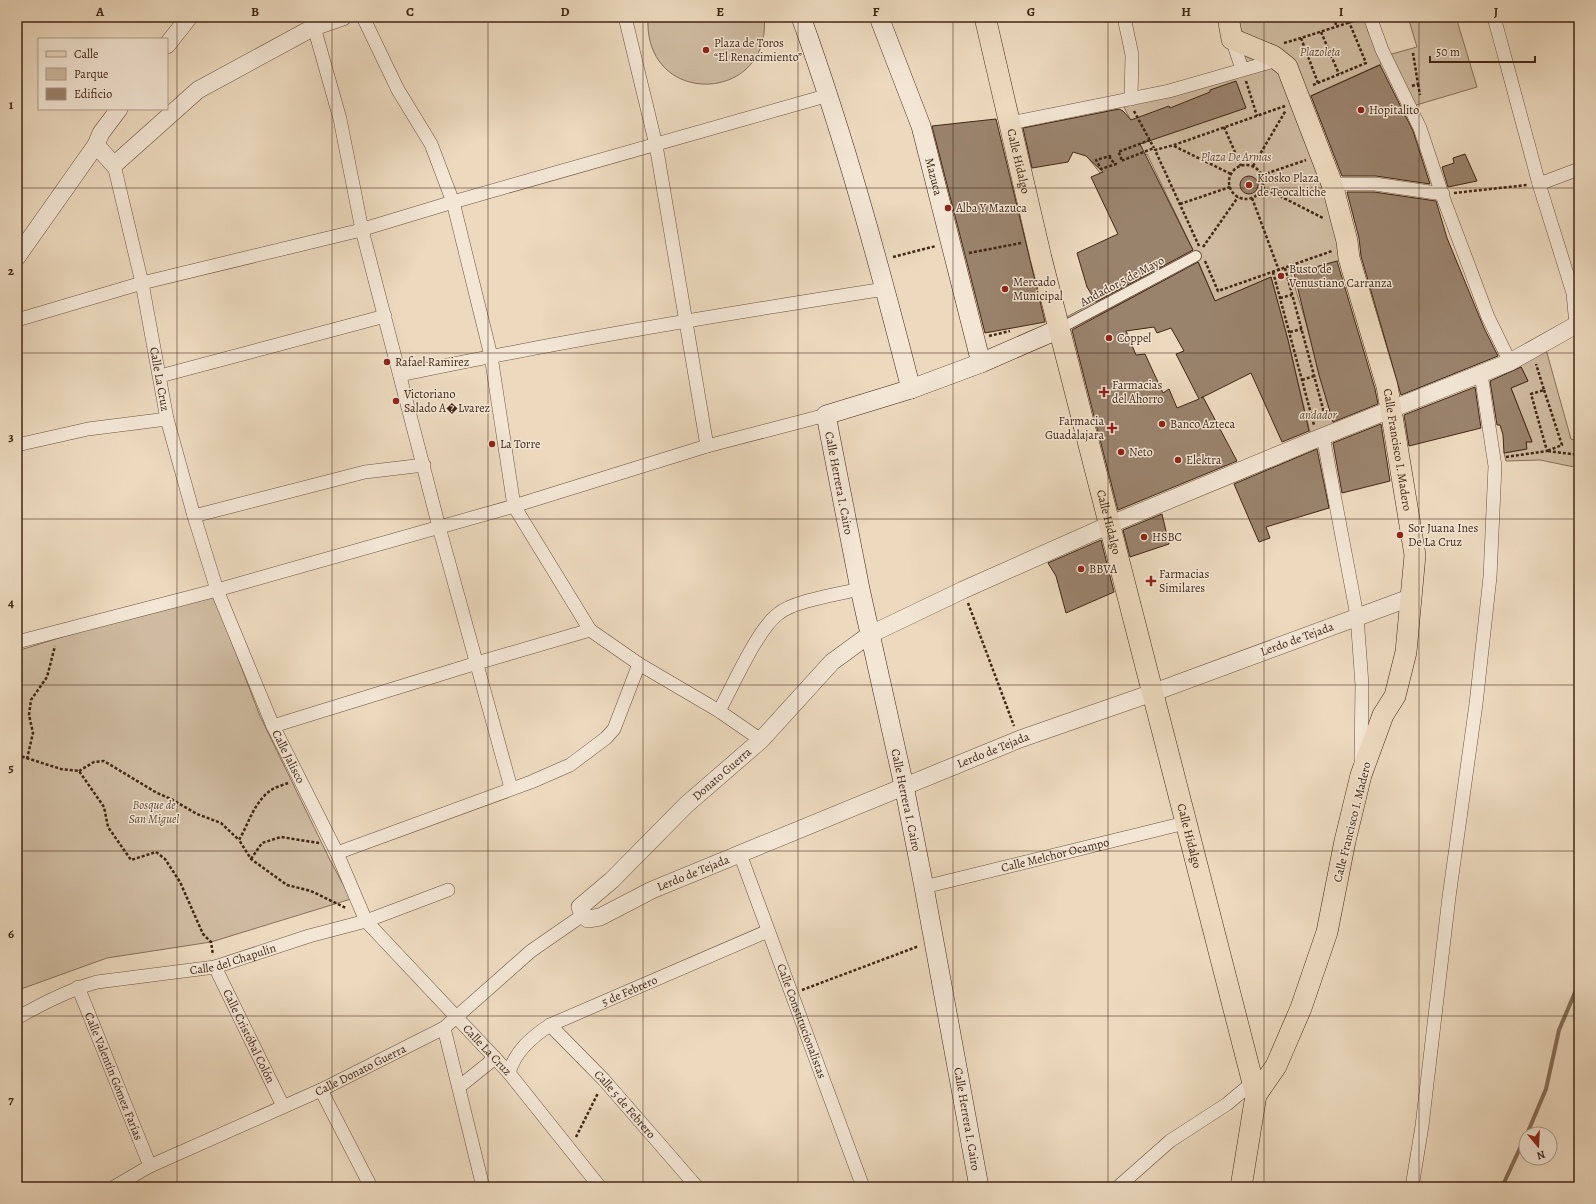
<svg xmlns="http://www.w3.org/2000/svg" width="1596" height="1204" font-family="Alegreya,serif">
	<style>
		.green { fill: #cfbba1; stroke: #88705b }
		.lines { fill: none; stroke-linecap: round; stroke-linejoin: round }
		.stream { stroke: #856d58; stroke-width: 4 }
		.building { fill: #9a836d; stroke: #412615; fill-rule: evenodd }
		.pedestrian-casing { stroke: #6c533f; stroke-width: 12 }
		.minor-casing { stroke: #6c533f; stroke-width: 14 }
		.tertiary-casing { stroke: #6c533f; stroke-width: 18 }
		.secondary-casing { stroke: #412615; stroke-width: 20 }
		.primary-casing { stroke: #412615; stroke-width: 22 }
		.path { stroke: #412615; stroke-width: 2.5; stroke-dasharray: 3 2; stroke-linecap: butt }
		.pedestrian { stroke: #f3e6d5; stroke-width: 10 }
		.minor { stroke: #f3e6d5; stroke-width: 13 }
		.tertiary { stroke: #f3e6d5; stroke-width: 17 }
		.secondary { stroke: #f3e6d5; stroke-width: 19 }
		.primary { stroke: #ecd9be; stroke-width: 21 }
		.grid { fill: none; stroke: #412615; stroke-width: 1; stroke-opacity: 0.55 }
		.poi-dot { fill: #8f2418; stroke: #f3e6d5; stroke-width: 1.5 }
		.labels { text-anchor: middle; stroke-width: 3; stroke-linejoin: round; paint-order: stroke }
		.poi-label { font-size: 12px; fill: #412615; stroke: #f3e6d5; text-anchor: start }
		.park-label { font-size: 12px; font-style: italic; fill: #644b38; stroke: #f3e6d5 }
		.street-label { font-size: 12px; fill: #412615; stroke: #f3e6d5 }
		.neatline { fill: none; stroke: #412615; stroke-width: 1.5 }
		.grid-label { font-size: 13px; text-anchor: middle; font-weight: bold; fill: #412615 }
	</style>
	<rect width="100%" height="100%" fill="#ecd9be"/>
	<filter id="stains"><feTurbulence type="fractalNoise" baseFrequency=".005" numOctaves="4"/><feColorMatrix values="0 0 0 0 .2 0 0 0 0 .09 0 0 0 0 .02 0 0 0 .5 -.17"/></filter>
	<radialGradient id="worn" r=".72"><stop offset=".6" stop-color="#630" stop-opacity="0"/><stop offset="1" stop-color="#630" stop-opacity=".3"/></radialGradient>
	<g class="green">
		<path d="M648,17H764C773,103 643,110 648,17Z"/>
		<path d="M1231,17H1365L1368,31L1383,63L1308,97L1349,258L1291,274L1306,323L1334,425L1312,441L1288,340L1271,277L1215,301L1199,263L1061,334L1057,322L1193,250L1147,154L1100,173L1089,159L1141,141L1121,101L1236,70Z"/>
		<path d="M1408,17H1456L1477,87L1413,106L1388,55L1417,47Z"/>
		<path d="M1545,346L1571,439L1579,441V468L1540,460L1506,461L1504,453L1526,449V442L1532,441L1511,388L1528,381L1518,361Z"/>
		<path d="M214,596L260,716L330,860L351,899L211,942L107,958L21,989L17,994V651L85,630Z"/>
	</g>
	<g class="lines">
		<g class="stream">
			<path d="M1527,1134L1546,1089L1559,1030L1579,983"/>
			<path d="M1502,1187L1526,1135"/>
		</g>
	</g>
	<g class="building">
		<path d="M1380,65L1413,131L1430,184L1376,176H1342L1311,96Z"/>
		<path d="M1236,81L1246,108L1140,144L1193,250L1096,302L1087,287L1077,253L1118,234L1091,177L1103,172L1086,156L1073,152L1068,162L1032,168L1023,128L1119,109L1123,111L1131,120L1169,106L1170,108L1210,92V90Z"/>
		<path d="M996,119L1045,322L985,333L932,126Z"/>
		<path d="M1465,154L1477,181L1448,187L1442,167L1454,163L1453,158Z"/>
		<circle cx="1249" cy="185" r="9"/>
		<path d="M1347,192H1374L1436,201L1447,238L1484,328L1498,356L1401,395L1361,256L1359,238Z"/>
		<path d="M1337,261L1375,389L1378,404L1333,422L1319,375L1294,273Z"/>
		<path d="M1198,262L1215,301L1271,277L1288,340L1309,431L1282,442L1251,373L1201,398L1203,397L1237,461L1118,510L1072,330ZM1154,327L1157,333L1171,328L1184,351L1176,354L1199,399L1177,408L1169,389L1163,393L1145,354L1136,355L1126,331Z"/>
		<path d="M1521,367L1528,381L1511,388L1532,442H1526L1527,449L1504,453L1503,435L1500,425H1497L1490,381Z"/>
		<path d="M1475,387L1481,428L1409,446L1404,415Z"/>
		<path d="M1381,424L1390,481L1342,493L1333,443Z"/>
		<path d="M1317,449L1329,508L1266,527L1270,538L1259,542L1234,484Z"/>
		<path d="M1162,514L1169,544L1130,557L1123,530Z"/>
		<path d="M1101,540L1114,592L1066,613L1056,576L1048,563Z"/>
	</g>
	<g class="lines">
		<defs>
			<path id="pedestrian" d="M1059,329L1196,256"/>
			<g id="minor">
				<path d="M363,17L398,90L431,144L453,202L491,356L514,506L590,630L639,664L719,711L761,740"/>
				<path d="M625,17L656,145L707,446"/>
				<path d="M1124,17L1132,55L1131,99"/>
				<path d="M1370,17L1382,50L1420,128L1444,200L1488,317L1510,362"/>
				<path d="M1494,17L1539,184L1573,293L1576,325"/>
				<path d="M314,27L340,119L362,230L439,527L511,788"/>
				<path d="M1232,39L1242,69"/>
				<path d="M1010,123L1169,91L1277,60"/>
				<path id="s1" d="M114,165L142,283L167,419L194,516L217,590L273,726L337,853L366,921L509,1073L600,1187"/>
				<path d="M1332,184H1375L1443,194"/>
				<path d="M1539,184L1579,169"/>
				<path d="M17,320L142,283L357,231L453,202L829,95"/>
				<path d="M400,375C561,341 723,314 885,289"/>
				<path d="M160,376L385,316"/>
				<path d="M1323,436L1357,616L1362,685L1361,761"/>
				<path d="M17,445L88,429L167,419"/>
				<path d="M194,516L365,472L424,465"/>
				<path d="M17,642L217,590L514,506L707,446L826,415"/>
				<path d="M719,711C733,686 757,630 778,614C793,601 839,594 860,589"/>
				<path d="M273,726L477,663L590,630"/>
				<path d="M337,853L531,782L570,765L606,738L614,729L639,664"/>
				<path id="s2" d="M740,854L863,1187"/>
				<path id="s3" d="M924,887L1185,823"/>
				<path id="s4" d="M215,967L283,1106"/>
				<path id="s5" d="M78,987L150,1166"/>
				<path id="s6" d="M17,1018C43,1003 68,990 97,982L215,967L309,936L366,921L448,890"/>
				<path id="s7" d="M550,1025L604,1080L697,1187"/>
				<path d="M444,1028L483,1187"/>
				<path id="s8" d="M509,1073C515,1051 532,1037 550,1025L768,931"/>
				<path d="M459,1087L495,1058"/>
				<path d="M321,1090L371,1187"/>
				<path id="s9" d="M114,1187L150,1166L321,1090L444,1028L531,951L583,915"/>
				<path d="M1118,1187L1170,1141L1227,1104L1251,1084"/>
				<path d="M1412,1187L1422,1126L1449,897L1476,704L1490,577L1495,466L1481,374"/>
			</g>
			<g id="tertiary">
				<path d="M167,45L189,17"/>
				<path d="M96,145L114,165L198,90L314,27L343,17"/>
				<path d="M17,257L96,145L101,133L119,109"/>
				<path id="s10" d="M1412,597L1152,693L1020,739L652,890L600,917L588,919L583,915L580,907L612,880L686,805L761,740L832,662L869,635L963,590L1109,525L1314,440L1510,362L1576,325L1579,327"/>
			</g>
			<g id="secondary">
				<path d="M801,17C845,139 879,264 911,389"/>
				<path id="s11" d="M879,17L921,126L981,363"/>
				<path d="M979,1187L924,887L904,786L860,589L826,415L911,389L981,363L1059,329"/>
			</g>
			<g id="primary">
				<path id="s12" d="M985,17L1041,258L1256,1095"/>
				<path id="s13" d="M1228,17L1232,39L1273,56L1287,67L1332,184L1347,241L1349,258L1387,386L1415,555L1406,652L1395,696L1383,715L1361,775L1345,841L1327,932L1301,1008L1276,1066L1256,1095L1241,1187"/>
			</g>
		</defs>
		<use href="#pedestrian" class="pedestrian-casing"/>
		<use href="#minor" class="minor-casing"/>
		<use href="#tertiary" class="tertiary-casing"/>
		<use href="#secondary" class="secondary-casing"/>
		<use href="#primary" class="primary-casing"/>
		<g class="path">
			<path d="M1335,17L1336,27"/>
			<path d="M1321,32L1339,74"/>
			<path d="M1284,43L1301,38"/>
			<path d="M1246,81L1257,116"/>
			<path d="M1318,83L1301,38L1357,20"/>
			<path d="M1418,84L1420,95"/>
			<path d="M1313,85L1366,63L1347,17"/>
			<path d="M1412,86L1418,84L1413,53"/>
			<path d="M1134,111L1154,148"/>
			<path d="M1224,127L1241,166"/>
			<path d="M1150,140L1118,152L1121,156V161L1154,148"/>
			<path d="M1174,146L1231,174"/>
			<path d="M1110,156V159L1116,164L1101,169L1096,160Z"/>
			<circle cx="1246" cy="182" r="17"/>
			<path d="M1253,166L1286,110"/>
			<path d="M1262,175L1306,160"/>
			<path d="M1262,187L1323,218"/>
			<path d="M1454,193L1527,185"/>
			<path d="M1252,198L1281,276"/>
			<path d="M1180,204L1230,187"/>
			<path d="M1199,246L1155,150L1174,145L1285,106"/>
			<path d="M1203,247L1238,197"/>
			<path d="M969,253L1021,243"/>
			<path d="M893,257L936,246"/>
			<path d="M1205,261L1218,291L1332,251"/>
			<path d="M1285,268L1326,420"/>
			<path d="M1273,272L1314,425"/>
			<path d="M1280,298L1292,295"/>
			<path d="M1290,332L1302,329"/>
			<path d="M989,336L1010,331"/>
			<path d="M1302,380L1314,376"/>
			<path d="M1544,390L1562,445L1547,451L1579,455"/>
			<path d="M1506,457L1547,451L1531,394L1544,390L1536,364"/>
			<path d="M968,603L1014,726"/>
			<path d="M17,755L61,769L79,771L104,807L108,827L131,860L156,852L165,859L180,882L203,934L211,942L213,955"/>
			<path d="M27,759L33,733L29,715L31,700L47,677L55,646"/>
			<path d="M79,771L94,762L104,761L157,793L171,799L197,814L221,823L239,840"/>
			<path d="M288,783C283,785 276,787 271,790C254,802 249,823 239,840L251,859L287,885L311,891L346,908"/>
			<path d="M251,859L262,843L281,837L319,843"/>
			<path d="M802,990L919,946"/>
			<path d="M576,1137L598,1093"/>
		</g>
		<use href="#pedestrian" class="pedestrian"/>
		<use href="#minor" class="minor"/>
		<use href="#tertiary" class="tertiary"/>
		<use href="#secondary" class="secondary"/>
		<use href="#primary" class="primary"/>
	</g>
	<path class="grid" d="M177,17V1187M332,17V1187M488,17V1187M643,17V1187M798,17V1187M953,17V1187M1108,17V1187M1264,17V1187M1419,17V1187M17,188H1579M17,353H1579M17,519H1579M17,685H1579M17,851H1579M17,1016H1579"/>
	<g class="poi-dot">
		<circle cx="706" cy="50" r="4"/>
		<circle cx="1361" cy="110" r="4"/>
		<circle cx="1249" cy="185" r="4"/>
		<circle cx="948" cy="208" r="4"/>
		<circle cx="1281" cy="276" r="4"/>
		<circle cx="1005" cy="289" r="4"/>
		<circle cx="1109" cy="338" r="4"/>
		<circle cx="387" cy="362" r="4"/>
		<path d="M1102 386h4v4h4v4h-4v4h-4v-4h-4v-4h4z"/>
		<circle cx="396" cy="401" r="4"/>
		<circle cx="1162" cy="424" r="4"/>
		<path d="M1110 422h4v4h4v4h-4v4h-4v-4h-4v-4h4z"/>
		<circle cx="492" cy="444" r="4"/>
		<circle cx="1121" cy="452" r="4"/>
		<circle cx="1178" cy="460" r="4"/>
		<circle cx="1400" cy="535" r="4"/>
		<circle cx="1144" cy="537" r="4"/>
		<circle cx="1081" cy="569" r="4"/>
		<path d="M1149 575h4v4h4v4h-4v4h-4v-4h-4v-4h4z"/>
	</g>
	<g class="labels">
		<g class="poi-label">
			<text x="714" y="47">Plaza de Toros<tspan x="714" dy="14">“El Renacimiento”</tspan></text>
			<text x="1369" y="114">Hopitalito</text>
			<text x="1257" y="182">Kiosko Plaza<tspan x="1257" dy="14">de Teocaltiche</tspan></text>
			<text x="956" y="212">Alba Y Mazuca</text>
			<text x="1289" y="273">Busto de<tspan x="1289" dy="14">Venustiano Carranza</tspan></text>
			<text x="1013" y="286">Mercado<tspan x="1013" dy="14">Municipal</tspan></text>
			<text x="1117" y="342">Coppel</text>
			<text x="395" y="366">Rafael Ramirez</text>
			<text x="1112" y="389">Farmacias<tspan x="1112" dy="14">del Ahorro</tspan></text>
			<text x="404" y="398">Victoriano<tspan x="404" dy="14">Salado A�Lvarez</tspan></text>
			<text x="1104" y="425" text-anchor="end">Farmacia<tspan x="1104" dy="14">Guadalajara</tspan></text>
			<text x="1170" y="428">Banco Azteca</text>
			<text x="500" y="448">La Torre</text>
			<text x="1129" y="456">Neto</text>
			<text x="1186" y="464">Elektra</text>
			<text x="1408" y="532">Sor Juana Ines<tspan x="1408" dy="14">De La Cruz</tspan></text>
			<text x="1152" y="541">HSBC</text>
			<text x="1089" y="573">BBVA</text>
			<text x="1159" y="578">Farmacias<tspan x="1159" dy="14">Similares</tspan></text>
		</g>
		<g class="park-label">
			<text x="1320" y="56">Plazoleta</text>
			<text x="1236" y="161">Plaza De Armas</text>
			<text x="1318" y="419">andador</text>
			<text x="154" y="809">Bosque de<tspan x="154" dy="14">San Miguel</tspan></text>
		</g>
		<g class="street-label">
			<text dy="4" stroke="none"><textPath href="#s12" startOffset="148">Calle Hidalgo</textPath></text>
			<text dy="4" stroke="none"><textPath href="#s11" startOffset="169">Mazuca</textPath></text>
			<text transform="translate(1122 281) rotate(-28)" y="4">Andador 5 de Mayo</text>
			<text dy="4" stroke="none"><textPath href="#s1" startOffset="219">Calle La Cruz</textPath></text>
			<text dy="4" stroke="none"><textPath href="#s13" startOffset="484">Calle Francisco I. Madero</textPath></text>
			<text transform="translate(839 483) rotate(79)" y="4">Calle Herrera I. Cairo</text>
			<text dy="4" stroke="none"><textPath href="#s12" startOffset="520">Calle Hidalgo</textPath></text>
			<text transform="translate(1297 639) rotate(-20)" y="4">Lerdo de Tejada</text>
			<text transform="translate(993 750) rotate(-22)" y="4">Lerdo de Tejada</text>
			<text dy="4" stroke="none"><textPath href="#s1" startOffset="619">Calle Jalisco</textPath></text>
			<text dy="4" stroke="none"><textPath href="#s10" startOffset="1095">Donato Guerra</textPath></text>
			<text transform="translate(906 800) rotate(78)" y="4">Calle Herrera I. Cairo</text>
			<text transform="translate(1352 822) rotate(-76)" y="4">Calle Francisco I. Madero</text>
			<text dy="4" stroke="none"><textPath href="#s12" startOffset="844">Calle Hidalgo</textPath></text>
			<text dy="4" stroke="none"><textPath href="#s3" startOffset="135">Calle Melchor Ocampo</textPath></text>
			<text transform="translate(693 873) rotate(-22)" y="4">Lerdo de Tejada</text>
			<text dy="4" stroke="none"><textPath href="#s6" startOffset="226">Calle del Chapulín</textPath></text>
			<text dy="4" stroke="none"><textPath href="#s8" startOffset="151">5 de Febrero</textPath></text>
			<text dy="4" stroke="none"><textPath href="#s2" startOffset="178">Calle Constitucionalistas</textPath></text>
			<text dy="4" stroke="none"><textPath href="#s4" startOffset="77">Calle Cristóbal Colón</textPath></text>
			<text dy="4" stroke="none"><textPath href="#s1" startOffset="978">Calle La Cruz</textPath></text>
			<text dy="4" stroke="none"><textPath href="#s9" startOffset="273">Calle Donato Guerra</textPath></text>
			<text dy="4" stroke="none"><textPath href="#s5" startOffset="96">Calle Valentín Gómez Farías</textPath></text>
			<text dy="4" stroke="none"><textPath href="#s7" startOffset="109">Calle 5 de Febrero</textPath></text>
			<text transform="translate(967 1119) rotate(80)" y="4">Calle Herrera I. Cairo</text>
		</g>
	</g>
	<rect width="1596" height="1204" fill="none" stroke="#ecd9be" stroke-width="44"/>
	<rect x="38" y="38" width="130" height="72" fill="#f3e6d5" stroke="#ac9988"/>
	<rect x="46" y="51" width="20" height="6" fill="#ecd9be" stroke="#ac9988"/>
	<text x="74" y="58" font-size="12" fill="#412615">Calle</text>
	<rect x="46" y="68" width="20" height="12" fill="#cfbba1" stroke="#ac9988"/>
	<text x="74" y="78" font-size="12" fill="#412615">Parque</text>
	<rect x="46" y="88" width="20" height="12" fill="#9a836d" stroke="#ac9988"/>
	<text x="74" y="98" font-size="12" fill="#412615">Edificio</text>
	<g transform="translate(1538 1146) rotate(162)"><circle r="19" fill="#f3e6d5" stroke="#ac9988"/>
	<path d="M0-3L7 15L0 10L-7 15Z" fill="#8f2418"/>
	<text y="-6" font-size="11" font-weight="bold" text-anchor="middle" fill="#412615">N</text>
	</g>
	<path d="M1430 56v6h105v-6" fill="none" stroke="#412615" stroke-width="2"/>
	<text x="1436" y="56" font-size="12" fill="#412615" stroke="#f3e6d5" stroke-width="3" paint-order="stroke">50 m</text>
	<rect x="22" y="22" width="1552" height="1160" class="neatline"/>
	<g class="grid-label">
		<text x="100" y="16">A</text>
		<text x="255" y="16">B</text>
		<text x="410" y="16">C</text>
		<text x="565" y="16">D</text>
		<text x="720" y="16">E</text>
		<text x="876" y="16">F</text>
		<text x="1031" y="16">G</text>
		<text x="1186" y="16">H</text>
		<text x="1341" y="16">I</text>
		<text x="1496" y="16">J</text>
		<text x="11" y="109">1</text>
		<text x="11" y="275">2</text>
		<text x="11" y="441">3</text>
		<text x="11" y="607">4</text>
		<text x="11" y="772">5</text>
		<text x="11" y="938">6</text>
		<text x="11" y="1104">7</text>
	</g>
	<rect width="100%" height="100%" filter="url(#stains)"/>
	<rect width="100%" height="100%" fill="url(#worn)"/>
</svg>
